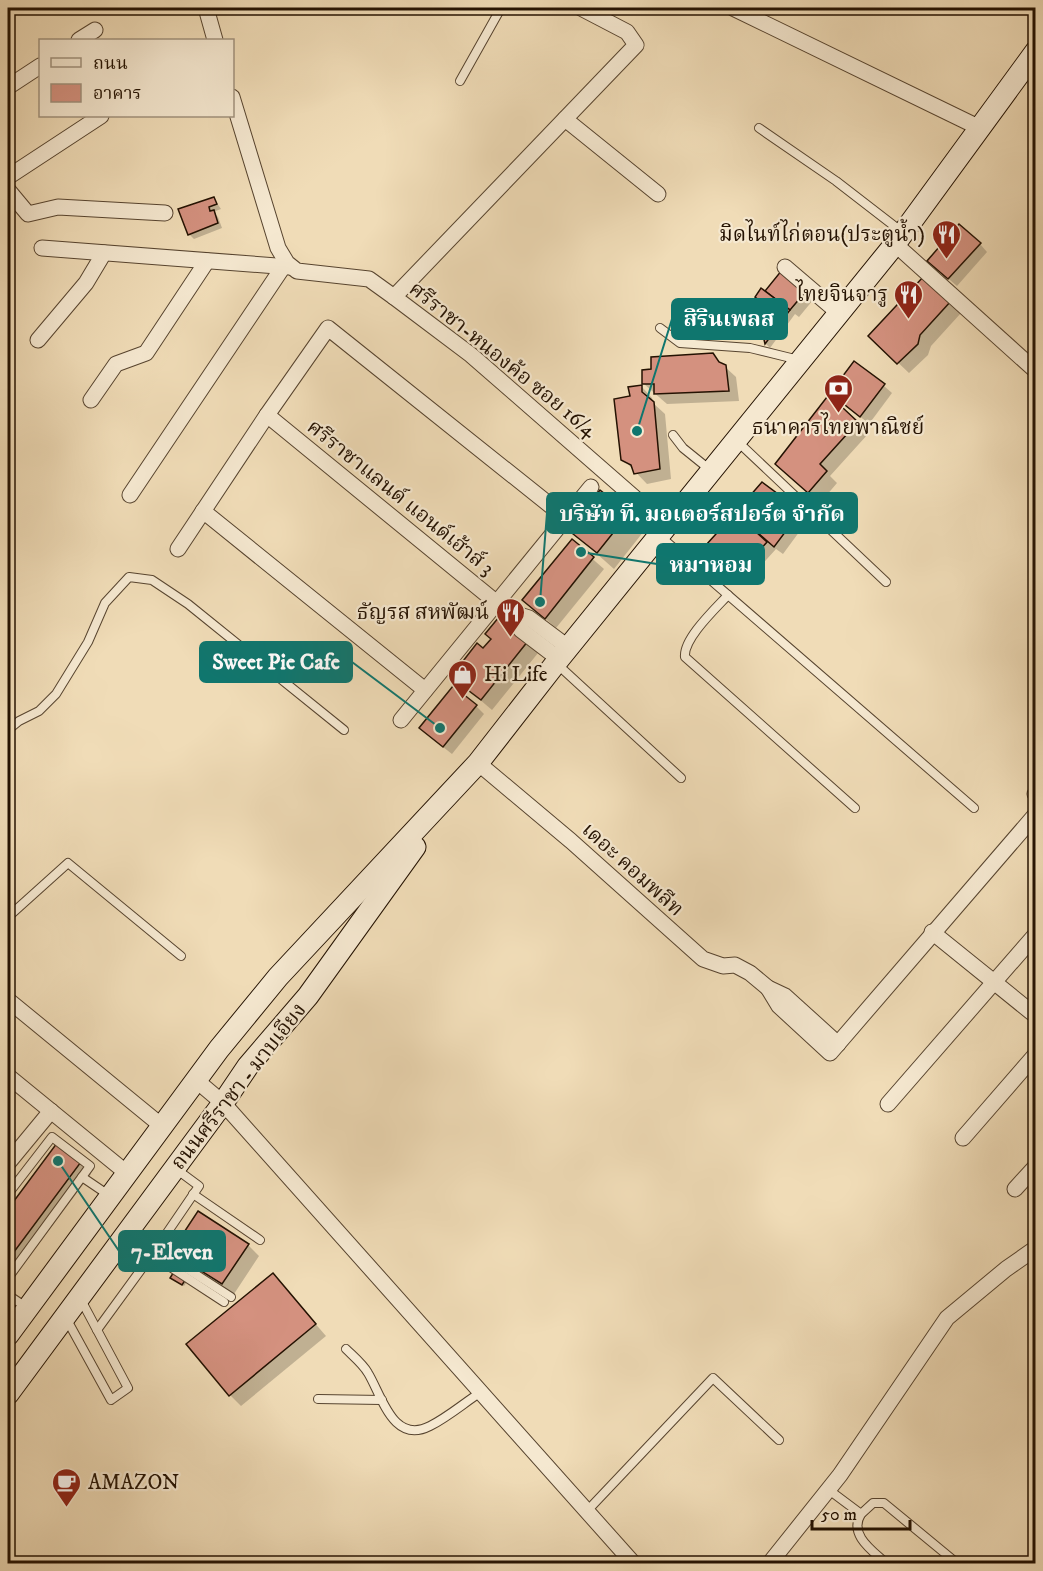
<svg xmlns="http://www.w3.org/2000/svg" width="1043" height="1571" font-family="'IM FELL DW Pica','Noto Serif Thai',serif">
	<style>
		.shadow { fill: #0003 }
		.building { fill: #d4917f; stroke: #241202; stroke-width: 1.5 }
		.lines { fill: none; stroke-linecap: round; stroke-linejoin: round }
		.service-casing { stroke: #57442f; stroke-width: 10 }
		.minor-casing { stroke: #57442f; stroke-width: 17 }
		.secondary-casing { stroke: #241202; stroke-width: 23 }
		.service { stroke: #f5e8d0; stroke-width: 8 }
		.minor { stroke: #f5e8d0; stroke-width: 15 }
		.secondary { stroke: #f5e8d0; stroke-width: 21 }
		.labels { text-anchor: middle; stroke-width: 4.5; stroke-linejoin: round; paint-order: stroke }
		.poi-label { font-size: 21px; fill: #241202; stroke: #f5e8d0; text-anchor: end }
		.street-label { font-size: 21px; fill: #241202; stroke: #f5e8d0 }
		.leader { fill: none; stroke: #0f766e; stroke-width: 2 }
		.callout-dot { fill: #0f766e; stroke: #f5e8d0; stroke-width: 2 }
		.callout { fill: #0f766e; stroke: #0f766e; stroke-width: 2 }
		.callout-label { font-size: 22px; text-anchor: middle; font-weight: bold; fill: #fff }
	</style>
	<rect width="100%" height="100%" fill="#f0dcb7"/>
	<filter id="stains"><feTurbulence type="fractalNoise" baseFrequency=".00333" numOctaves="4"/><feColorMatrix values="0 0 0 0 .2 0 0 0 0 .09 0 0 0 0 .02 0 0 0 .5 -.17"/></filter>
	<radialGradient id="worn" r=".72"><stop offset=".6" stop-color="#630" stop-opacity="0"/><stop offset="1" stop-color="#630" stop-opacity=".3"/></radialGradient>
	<g class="shadow">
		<path d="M214,199L221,209L213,212L218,217L222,228L194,239L189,234Z"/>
		<path d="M980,244L987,252L957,286L937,269Z"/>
		<path d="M782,272L813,300L799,317L795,314L770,348L766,344L764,331L772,318L770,297Z"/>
		<path d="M924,279L961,313L931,346L928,355L909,373L870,336Z"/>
		<path d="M712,355L736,377L739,401L667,404L644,384Z"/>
		<path d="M884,386L892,393L869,424L832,393Z"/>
		<path d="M642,387L652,398L653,403L665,414L671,479L647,484L623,459L631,397Z"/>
		<path d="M842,409L868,434L830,476L837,483L820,503L788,475Z"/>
		<path d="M762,484L808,520L783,554L776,549L747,581L708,545Z"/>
		<path d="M628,515L644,531L614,569L570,530Z"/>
		<path d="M572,541L604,569L556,628L524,600Z"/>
		<path d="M527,642L538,653L492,710L458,681L484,650Z"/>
		<path d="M476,706L484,714L452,754L429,736Z"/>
		<path d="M57,1145L91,1174L8,1285V1211Z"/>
		<path d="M248,1245L259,1256L234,1294L195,1270L184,1286L174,1280L182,1261L173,1252Z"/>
		<path d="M273,1275L326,1336L241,1406L230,1395Z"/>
	</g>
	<g class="building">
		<path d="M214,197L217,204L209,207L210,211L214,210L218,223L188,235L178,209Z"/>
		<path d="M959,224L981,243L948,279L927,261Z"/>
		<path d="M782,270L806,291L790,310L765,291Z"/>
		<path d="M924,276L951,301L920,335L918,344L897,364L868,336Z"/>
		<path d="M761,288L790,310L765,344L762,331L770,318L764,313L768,307L755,297Z"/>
		<path d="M713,353L719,362L726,365L729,391L654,394V384H642V370L651,369V357Z"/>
		<path d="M854,361L885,384L860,417L830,393Z"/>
		<path d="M642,385V392L654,402L660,469L634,474L631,465L621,460L614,399L630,396L628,387Z"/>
		<path d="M827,397L843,408L858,422L820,464L827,471L808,493L775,464Z"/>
		<path d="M762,482L801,511L774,547L735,513Z"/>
		<path d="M600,490L629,513L597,553L568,530Z"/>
		<path d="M735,513L767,542L738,575L706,545Z"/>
		<path d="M572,539L594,557L545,619L522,600Z"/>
		<path d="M499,617L528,641L481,700L456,681L465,670L460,665L477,643L483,648L491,639L485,634Z"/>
		<path d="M453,686L477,705L443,747L419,728Z"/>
		<path d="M57,1143L81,1162L8,1260V1209Z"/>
		<path d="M198,1211L249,1244L222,1284L171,1252Z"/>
		<path d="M182,1259L194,1266L182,1285L170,1278Z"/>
		<path d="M273,1273L316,1324L229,1396L186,1344Z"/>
	</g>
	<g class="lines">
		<defs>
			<g id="service">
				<path d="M460,81L501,8"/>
				<path d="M759,128L836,181L902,232"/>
				<path d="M660,328L680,343L750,348L799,360"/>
				<path d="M673,435L683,448L709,469"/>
				<path d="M738,442L886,582"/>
				<path d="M661,537L974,808"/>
				<path d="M728,595C715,609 683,639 685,657L855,808"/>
				<path d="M557,664L681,778"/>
				<path d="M8,730L19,721L39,711L56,694L88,642L105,603L129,577L152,580L188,604L344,730"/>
				<path d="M8,917L68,863L181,956"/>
				<path d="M82,1177L110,1196"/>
				<path d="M8,1194L52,1137L90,1166L8,1278"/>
				<path d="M193,1194L260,1240"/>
				<path d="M156,1249L231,1297"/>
				<path d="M152,1255L224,1302"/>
				<path d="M8,1295L26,1307"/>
				<path d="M67,1320L111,1400L128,1388L80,1298"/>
				<path d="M97,1330L156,1249L199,1186L176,1169"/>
				<path d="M346,1349C353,1356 363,1364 368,1373C382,1396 393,1445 430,1426C448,1417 464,1403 481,1392"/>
				<path d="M318,1399L382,1400"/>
				<path d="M829,1490L861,1514L873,1503H884L958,1564"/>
				<path d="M587,1511L713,1378L779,1440"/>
				<path d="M861,1514C848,1535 873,1551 887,1564"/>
			</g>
			<g id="minor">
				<path d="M206,8L215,40"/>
				<path d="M733,8L980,128"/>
				<path d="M79,40L95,30"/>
				<path d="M8,87L40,66"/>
				<path d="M232,97L278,248L287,263L297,271L369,279L394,297L471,355L668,527"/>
				<path d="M565,119L658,194"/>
				<path d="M8,177L101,116"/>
				<path d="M8,190L28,214L58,207L165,213"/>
				<path d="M895,244L1036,371"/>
				<path d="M42,248L290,267"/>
				<path d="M785,267L840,314"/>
				<path d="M394,297L636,45L627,32L581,8"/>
				<path d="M38,340L86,283L104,253"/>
				<path d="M91,400L116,364L146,353L207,261"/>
				<path d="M267,415L497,603L507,611L521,630L559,659"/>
				<path d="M130,495L283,267"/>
				<path d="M203,511L425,690"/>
				<path d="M178,549L267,415L328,328L566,518"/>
				<path d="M507,611L529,618L569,648"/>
				<path d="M401,720L591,487"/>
				<path d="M478,763L571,841L703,959L723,966L735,965L750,973L768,988L785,996L838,1044"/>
				<path d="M1035,794H1036"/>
				<path d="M932,932L1036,1016"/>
				<path d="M768,988L779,1006L830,1053L1036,814"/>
				<path d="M8,1000L163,1127"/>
				<path d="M8,1076L128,1174"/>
				<path d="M197,1081L223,1103L634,1564"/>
				<path d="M888,1104L1036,934"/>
				<path d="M963,1138L1036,1054"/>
				<path d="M8,1163L51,1111"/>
				<path d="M1015,1189L1036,1166"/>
				<path d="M769,1564L840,1475L947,1318L1006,1269L1036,1248"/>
			</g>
			<g id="secondary">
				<path d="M8,1335L219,1049L278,977L478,763L559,659L895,244L1036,51"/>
				<path d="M8,1394L223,1103L248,1066L308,996L415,847"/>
			</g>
		</defs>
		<use href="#service" class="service-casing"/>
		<use href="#minor" class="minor-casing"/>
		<use href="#secondary" class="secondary-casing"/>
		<use href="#service" class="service"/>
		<use href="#minor" class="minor"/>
		<use href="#secondary" class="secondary"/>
	</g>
	<defs>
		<symbol id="restaurant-pin" viewBox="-11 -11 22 30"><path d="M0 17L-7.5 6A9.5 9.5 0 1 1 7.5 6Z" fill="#8f2418" stroke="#f5e8d0"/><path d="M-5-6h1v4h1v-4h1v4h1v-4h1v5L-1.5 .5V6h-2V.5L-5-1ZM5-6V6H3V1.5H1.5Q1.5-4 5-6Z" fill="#fff"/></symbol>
		<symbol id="bank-pin" viewBox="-11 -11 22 30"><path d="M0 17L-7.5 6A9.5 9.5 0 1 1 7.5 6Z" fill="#8f2418" stroke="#f5e8d0"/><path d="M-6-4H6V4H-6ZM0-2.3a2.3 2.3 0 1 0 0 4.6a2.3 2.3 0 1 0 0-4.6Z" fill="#fff"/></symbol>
		<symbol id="shop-pin" viewBox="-11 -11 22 30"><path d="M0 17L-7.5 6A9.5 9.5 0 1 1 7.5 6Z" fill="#8f2418" stroke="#f5e8d0"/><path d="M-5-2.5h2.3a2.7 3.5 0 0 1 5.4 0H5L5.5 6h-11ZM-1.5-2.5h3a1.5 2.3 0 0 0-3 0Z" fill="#fff"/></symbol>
		<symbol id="cafe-pin" viewBox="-11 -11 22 30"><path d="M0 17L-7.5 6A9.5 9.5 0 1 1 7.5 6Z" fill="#8f2418" stroke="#f5e8d0"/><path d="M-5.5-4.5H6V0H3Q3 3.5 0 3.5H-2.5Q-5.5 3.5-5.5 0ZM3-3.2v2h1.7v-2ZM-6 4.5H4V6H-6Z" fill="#fff"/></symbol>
	</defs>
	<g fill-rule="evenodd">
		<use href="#restaurant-pin" x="930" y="218" width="33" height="45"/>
		<use href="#restaurant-pin" x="892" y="278" width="33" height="45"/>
		<use href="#bank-pin" x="822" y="372" width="33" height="45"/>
		<use href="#restaurant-pin" x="494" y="596" width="33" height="45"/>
		<use href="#shop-pin" x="446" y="658" width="33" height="45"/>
		<use href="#cafe-pin" x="50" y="1466" width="33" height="45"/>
	</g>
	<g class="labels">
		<g class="poi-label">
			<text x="925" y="241">มิดไนท์ไก่ตอน(ประตูน้ำ)</text>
			<text x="888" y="301">ไทยจินจารู</text>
			<text x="838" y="434" text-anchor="middle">ธนาคารไทยพาณิชย์</text>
			<text x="489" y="619">ธัญรส สหพัฒน์</text>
			<text x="484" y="681" text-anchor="start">Hi Life</text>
			<text x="88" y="1489" text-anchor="start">AMAZON</text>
		</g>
		<g class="street-label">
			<text transform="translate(503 359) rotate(39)" y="7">ศรีราชา-หนองค้อ ซอย 16/4</text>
			<text transform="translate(401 497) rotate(39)" y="7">ศรีราชาแลนด์ แอนด์เฮ้าส์ 3</text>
			<text transform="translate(633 869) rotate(42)" y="7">เดอะ คอมพลีท</text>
			<text transform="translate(238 1086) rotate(-52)" y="7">ถนนศรีราชา - มาบเอียง</text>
		</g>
	</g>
	<path class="leader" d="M637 431L672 319M540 602L547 513M581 552L657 564M440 728L352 662M58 1161L119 1251"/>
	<g class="callout-dot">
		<circle cx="637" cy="431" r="6"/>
		<circle cx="540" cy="602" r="6"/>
		<circle cx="581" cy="552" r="6"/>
		<circle cx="440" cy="728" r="6"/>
		<circle cx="58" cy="1161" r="6"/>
	</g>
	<g class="callout">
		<rect x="672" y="299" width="115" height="40" rx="6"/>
		<rect x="547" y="493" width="310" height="40" rx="6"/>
		<rect x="657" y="544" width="107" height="40" rx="6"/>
		<rect x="200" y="642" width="152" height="40" rx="6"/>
		<rect x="119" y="1231" width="106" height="40" rx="6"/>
	</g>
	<g class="callout-label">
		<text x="729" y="326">สิรินเพลส</text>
		<text x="702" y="521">บริษัท ที. มอเตอร์สปอร์ต จำกัด</text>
		<text x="711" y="572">หมาหอม</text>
		<text x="276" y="669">Sweet Pie Cafe</text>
		<text x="172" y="1259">7-Eleven</text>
	</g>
	<rect width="1043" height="1571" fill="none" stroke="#f0dcb7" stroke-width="30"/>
	<rect x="9" y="9" width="1025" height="1553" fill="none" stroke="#241202" stroke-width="3"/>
	<rect x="15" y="15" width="1013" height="1541" fill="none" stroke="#241202" stroke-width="1.5"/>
	<rect x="39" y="39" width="195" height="78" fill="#f5e8d0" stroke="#a1927e" stroke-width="1.5"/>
	<rect x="51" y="58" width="30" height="9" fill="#f5e8d0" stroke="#a1927e" stroke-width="1.5"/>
	<text x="93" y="69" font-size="18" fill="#241202">ถนน</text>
	<rect x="51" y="84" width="30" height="18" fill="#d4917f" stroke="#a1927e" stroke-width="1.5"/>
	<text x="93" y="99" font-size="18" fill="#241202">อาคาร</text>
	<path d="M812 1520v9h98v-9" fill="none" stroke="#241202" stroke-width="3"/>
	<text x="821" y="1520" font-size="18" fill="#241202" stroke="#f5e8d0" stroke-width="4.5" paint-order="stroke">50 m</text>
	<rect width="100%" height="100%" filter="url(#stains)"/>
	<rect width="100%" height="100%" fill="url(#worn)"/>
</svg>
